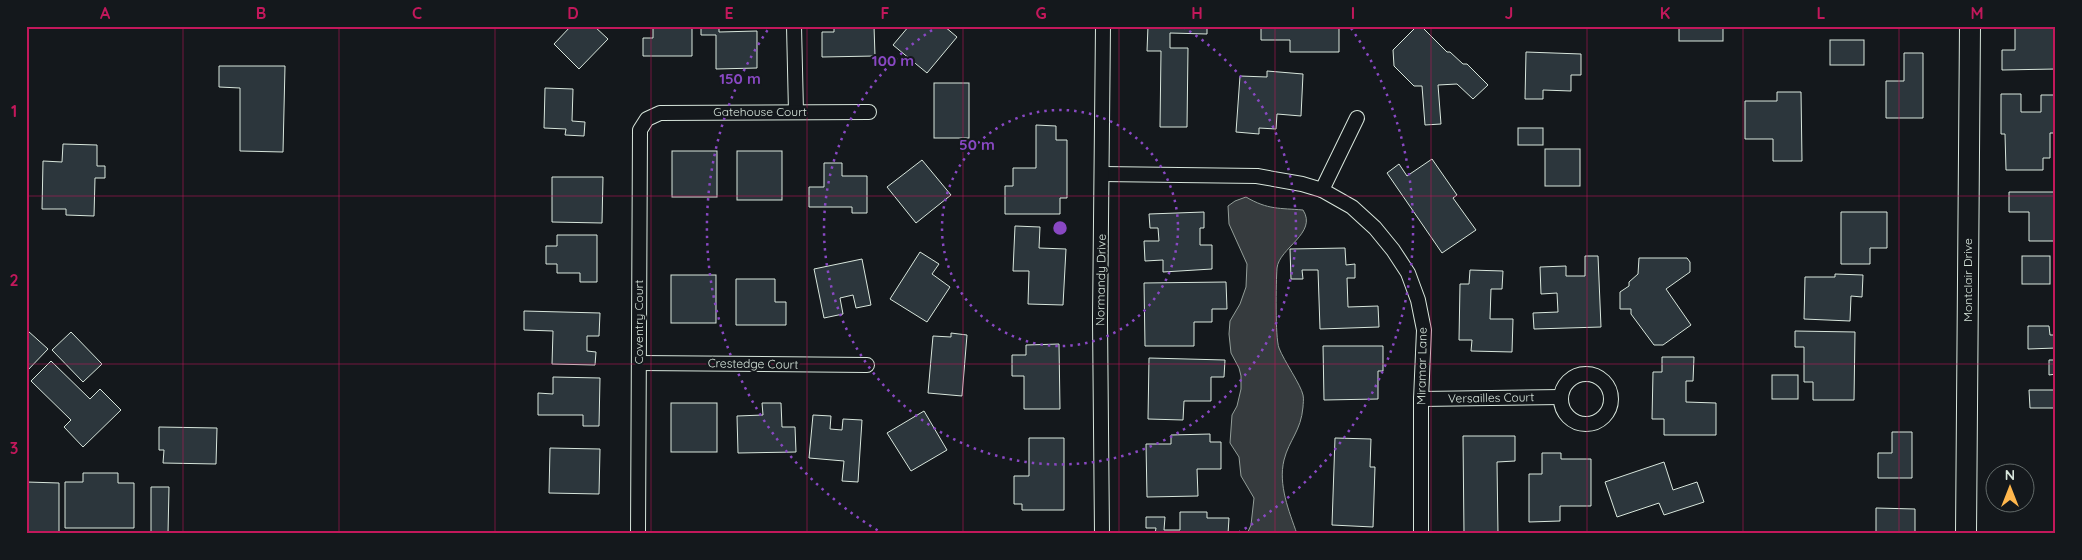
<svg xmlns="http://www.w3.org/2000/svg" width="2082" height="560" font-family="Quicksand,sans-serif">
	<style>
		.water { fill: #363b3e; stroke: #939e99 }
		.building { fill: #2c363c; stroke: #d8e6dc }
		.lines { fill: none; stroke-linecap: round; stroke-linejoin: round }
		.street-casing { stroke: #d8e6dc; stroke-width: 16 }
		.secondary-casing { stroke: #d8e6dc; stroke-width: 22 }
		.street { stroke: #14181c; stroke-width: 14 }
		.secondary { stroke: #14181c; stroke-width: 20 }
		.grid { fill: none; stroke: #c2185b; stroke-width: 1; stroke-opacity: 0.55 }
		.ring { fill: none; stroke: #8948c3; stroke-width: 2.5; stroke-dasharray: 2.5 5 }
		.labels { text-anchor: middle; stroke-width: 4; stroke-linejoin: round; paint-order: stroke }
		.street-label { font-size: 12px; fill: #d8e6dc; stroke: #14181c }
		.centre { fill: #8948c3; stroke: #14181c; stroke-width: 2.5 }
		.ring-label { font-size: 15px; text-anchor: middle; font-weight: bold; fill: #8948c3; stroke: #14181c; stroke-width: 4; stroke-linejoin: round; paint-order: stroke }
		.neatline { fill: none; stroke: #c2185b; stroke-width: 2 }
		.grid-label { font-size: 16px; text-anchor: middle; font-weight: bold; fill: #c2185b }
	</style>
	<rect width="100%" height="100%" fill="#14181c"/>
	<path class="water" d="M1246,197C1268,210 1280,208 1303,210C1318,233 1279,248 1277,268C1276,282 1275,337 1279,348C1284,361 1301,385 1303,395C1304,399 1303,404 1303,407C1301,431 1289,440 1284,460C1278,485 1289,511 1297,534H1247L1251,525L1254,498L1241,476L1239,457L1230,443L1232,415L1237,406L1241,389V376L1239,368L1231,353L1229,334L1230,321L1240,304L1246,287L1247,264L1229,224L1228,206L1235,201Z"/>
	<g class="building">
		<path d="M571,26H594L608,39L579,69L554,44Z"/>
		<path d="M653,26H692V56H643V38H653Z"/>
		<path d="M701,26H719V32L757,31V68L716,69V35H701Z"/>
		<path d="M834,26H874L875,56L822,57V32H834Z"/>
		<path d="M909,26H944L957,37L927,73L893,45Z"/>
		<path d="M1148,26H1207V34L1170,33V48H1188L1187,127H1160L1161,51H1147Z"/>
		<path d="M1261,26H1339V52H1290V40H1261Z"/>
		<rect x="1679" y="26" width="44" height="15"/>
		<path d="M2015,26H2056V69L2002,70V50H2015Z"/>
		<path d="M1416,27H1422L1447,52H1450L1463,64H1467L1488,85L1473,99L1457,84L1438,85L1441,124L1425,125L1422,86H1414L1394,66L1393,50Z"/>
		<rect x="1830" y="40" width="34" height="25"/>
		<path d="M1526,52L1581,54V75H1571V91L1543,90V99H1525Z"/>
		<path d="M1904,53H1923V118H1886V81H1904Z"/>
		<path d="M219,66H285L283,152L240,151V88L219,87Z"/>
		<path d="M1267,71L1303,74L1301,116L1277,114L1276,129L1259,128V134L1236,132L1240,76L1267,77Z"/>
		<rect x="934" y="83" width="35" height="55"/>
		<path d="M545,88L573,89L572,121L585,122L584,136L565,135L566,129L544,128Z"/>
		<path d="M1777,92H1801L1802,161H1773V139H1745V101H1777Z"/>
		<path d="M2001,94H2021V112H2041V95H2056V133H2050V158H2043V170H2006L2005,134H2001Z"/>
		<path d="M1036,125L1056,126V140H1067V198H1060V214H1005V186H1013V168H1036Z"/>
		<rect x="1518" y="128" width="25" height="17"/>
		<path d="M63,144L97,145V166H105V178H95L94,216L66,215V209H42L43,161L62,162Z"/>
		<rect x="1545" y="149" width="35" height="37"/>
		<rect x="672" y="151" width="45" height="46"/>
		<rect x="737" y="151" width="45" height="49"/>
		<path d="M1432,159L1457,195L1453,198L1476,230L1442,253L1387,173L1399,164L1407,176Z"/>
		<path d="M922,160L951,195L916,223L887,187Z"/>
		<path d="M824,163H842V176H867V213H852V207H809V187H824Z"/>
		<path d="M552,177H603L602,223L552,222Z"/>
		<path d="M2009,192H2054V196H2056V241H2029V212H2009Z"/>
		<path d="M1204,212V228H1200V245H1212V269L1163,272V260L1145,261L1144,241H1159L1158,228H1150L1149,214Z"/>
		<path d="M1841,212H1887V248H1870V264H1841Z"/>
		<path d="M1015,226L1040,227L1039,248L1066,249L1063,305L1028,304L1029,271H1013Z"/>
		<path d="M557,235H597V282H580V273H557V264H546V246H557Z"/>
		<path d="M1345,248L1346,265L1355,264V278H1347L1348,307L1378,306L1379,327L1320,329L1318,270H1302L1303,279H1291L1290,249Z"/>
		<path d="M920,252L939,264L932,274L950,287L927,322L890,299Z"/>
		<path d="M1585,256H1598L1601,327L1534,329L1533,313L1558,312L1557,293L1541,294L1540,267L1566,266V276H1585Z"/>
		<rect x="2022" y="256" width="28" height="28"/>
		<path d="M1639,258H1687L1690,262V272L1666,289L1691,325L1663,345H1654L1631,314V309H1620V292L1629,286V282L1638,274Z"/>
		<path d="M862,259L871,305L856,308L853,295L840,298L843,314L824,318L814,269Z"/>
		<path d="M1470,270L1503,271L1502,289H1491L1490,319H1513L1512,352L1471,351L1472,340H1459L1460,284H1469Z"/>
		<path d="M1835,274L1863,275L1862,297L1851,296L1850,321L1804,319L1805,277H1835Z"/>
		<rect x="671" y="275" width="45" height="48"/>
		<path d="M736,279H775V302H786V325H736Z"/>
		<path d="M1226,282L1227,309H1212V322H1194V346H1145L1144,283Z"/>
		<path d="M524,311L600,313L599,336H587V351L596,352L595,365L552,364L553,331L524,330Z"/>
		<path d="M2028,326H2049L2050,335H2056V348L2028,349Z"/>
		<path d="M28,331L48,349L26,372V333Z"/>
		<path d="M1795,331L1855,332L1854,400H1813V382H1804V347H1795Z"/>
		<path d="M71,332L102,364L83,382L52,350Z"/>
		<path d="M951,333L967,335L962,396L928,393L933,336L951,337Z"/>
		<path d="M1059,344L1060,409H1024V376H1012V355H1026V345Z"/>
		<path d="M1323,346H1383V371H1378V399L1324,400Z"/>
		<path d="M1662,357H1694L1693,381H1686V402L1716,403V435H1664V419H1652L1653,372H1662Z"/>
		<path d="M1149,358L1225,360L1224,377H1211V401H1184L1183,420L1148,419Z"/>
		<path d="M2049,360H2056V374L2049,375Z"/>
		<path d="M51,361L90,399L100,389L121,410L83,447L64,427L71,420L31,381Z"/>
		<rect x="1772" y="375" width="26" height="24"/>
		<path d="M553,377L600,378L599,426H583V415H538V393L553,394Z"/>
		<path d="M2029,390H2056V408H2030Z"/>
		<rect x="671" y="403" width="46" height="49"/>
		<path d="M762,403H781L782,427H795L796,452L738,453L737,416L763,415Z"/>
		<path d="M924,411L947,450L911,471L887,433Z"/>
		<path d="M813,415L831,416L830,429L842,430L843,419L862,420L858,482L842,481L844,461L809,458Z"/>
		<path d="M159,427L217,428L216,464L163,463L164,450H159Z"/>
		<path d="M1892,432H1912V478H1878V453H1892Z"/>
		<path d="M1210,434V442H1221V469H1197L1198,496L1147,497L1146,444H1171V435Z"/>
		<path d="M1463,436H1515V461L1497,462L1498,534H1464Z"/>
		<path d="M1029,438H1064V510H1022V504H1014V476H1029Z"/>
		<path d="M1335,438L1371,439L1370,467H1375L1373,527L1332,525Z"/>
		<path d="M550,448L600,449L599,494L549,493Z"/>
		<path d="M1542,453H1561V459H1591V506H1560V521L1529,522V474H1542Z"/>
		<path d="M1664,462L1673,490L1697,482L1704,502L1664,515L1659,503L1617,517L1605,482Z"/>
		<path d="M83,473H118V483H134V528H65V482H83Z"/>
		<path d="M27,482L59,483V534H27Z"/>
		<path d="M151,487H169L168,534H151Z"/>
		<path d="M1876,508L1915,509V534H1876Z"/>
		<path d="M1180,512H1207V518H1229L1228,534H1155L1156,528H1146V517H1165L1164,530H1180Z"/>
	</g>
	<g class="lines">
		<defs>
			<g id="street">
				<path d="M794,26L796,112"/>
				<path d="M1102,174L1257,176L1302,184L1322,190L1352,207L1375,228L1393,250L1408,273L1418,300L1424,330L1421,399V534"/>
				<path d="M1322,190L1357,118"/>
				<path d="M639,363L867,365"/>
				<circle cx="1586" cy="399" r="25"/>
				<path d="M1421,399L1561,397"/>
				<path d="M638,534L640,130L647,119L660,113L869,112"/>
				<path d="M1102,534L1100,320L1103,26"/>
			</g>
			<path id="secondary" d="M1966,534L1970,26"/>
		</defs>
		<use href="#street" class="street-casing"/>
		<use href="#secondary" class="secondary-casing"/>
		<use href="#street" class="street"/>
		<use href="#secondary" class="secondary"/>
	</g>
	<path class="grid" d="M183,26V534M339,26V534M495,26V534M651,26V534M807,26V534M963,26V534M1119,26V534M1275,26V534M1431,26V534M1587,26V534M1743,26V534M1899,26V534M26,196H2056M26,364H2056"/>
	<g class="ring">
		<circle cx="1060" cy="228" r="118"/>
		<path d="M1183 27A236 236 0 1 1 937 27"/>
		<path d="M884 534A353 353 0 0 1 769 28M1351 28A353 353 0 0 1 1236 534"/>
	</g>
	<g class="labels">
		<g class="street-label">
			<text x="760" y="116">Gatehouse Court</text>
			<text transform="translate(1101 280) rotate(-89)" y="4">Normandy Drive</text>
			<text transform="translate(1968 280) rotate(-90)" y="4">Montclair Drive</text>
			<text transform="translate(639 322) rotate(-90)" y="4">Coventry Court</text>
			<text transform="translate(753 364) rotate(1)" y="4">Crestedge Court</text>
			<text transform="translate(1422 366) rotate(-89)" y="4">Miramar Lane</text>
			<text transform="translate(1491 398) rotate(-1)" y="4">Versailles Court</text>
		</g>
	</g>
	<circle cx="1060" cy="228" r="8" class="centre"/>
	<g class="ring-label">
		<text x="893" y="66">100 m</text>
		<text x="740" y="84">150 m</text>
		<text x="977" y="150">50 m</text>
	</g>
	<rect width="2082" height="560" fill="none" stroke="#14181c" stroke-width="55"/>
	<g transform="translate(2010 488)"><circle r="24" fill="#14181c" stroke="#626a69"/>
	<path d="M0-4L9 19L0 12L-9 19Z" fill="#ffb74d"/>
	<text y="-8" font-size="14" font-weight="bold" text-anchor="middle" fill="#d8e6dc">N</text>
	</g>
	<rect x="28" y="28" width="2026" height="504" class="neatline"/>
	<g class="grid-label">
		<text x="105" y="19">A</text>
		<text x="261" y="19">B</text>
		<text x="417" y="19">C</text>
		<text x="573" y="19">D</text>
		<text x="729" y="19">E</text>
		<text x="885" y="19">F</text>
		<text x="1041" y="19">G</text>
		<text x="1197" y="19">H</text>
		<text x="1353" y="19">I</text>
		<text x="1509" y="19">J</text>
		<text x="1665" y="19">K</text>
		<text x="1821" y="19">L</text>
		<text x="1977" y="19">M</text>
		<text x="14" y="117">1</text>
		<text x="14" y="286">2</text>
		<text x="14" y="454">3</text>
	</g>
</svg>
